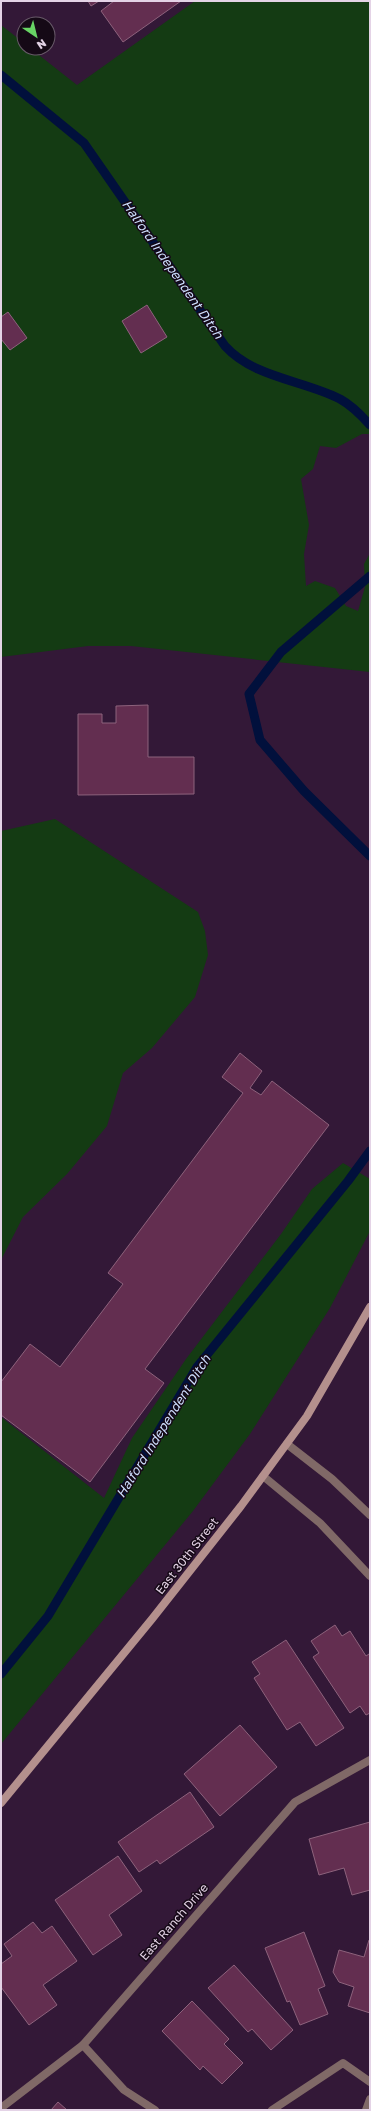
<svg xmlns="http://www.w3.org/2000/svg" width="371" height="2111" font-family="'Golos Text',sans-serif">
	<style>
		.green { fill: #143b13 }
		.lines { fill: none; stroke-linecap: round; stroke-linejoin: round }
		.stream { stroke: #01103c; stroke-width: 9 }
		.building { fill: #632e50; stroke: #8d627c }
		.minor { stroke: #806967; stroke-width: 8 }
		.secondary { stroke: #b4908d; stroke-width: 8 }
		.labels { text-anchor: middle; stroke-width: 3; stroke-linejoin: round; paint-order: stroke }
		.street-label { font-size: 12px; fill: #e4d3e6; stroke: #150916 }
		.water-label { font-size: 13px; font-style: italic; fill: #cddefe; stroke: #150916 }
	</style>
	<rect width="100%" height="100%" fill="#331837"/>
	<g class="green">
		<path d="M195,1H370V434H362L336,448L320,446L313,469L301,479L309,525L304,554L306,586L315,581L335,588L346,606L358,611L365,587L364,564L370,553V672L131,646H88L1,657V25L24,43V48H30L77,85Z"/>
		<path d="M55,819L198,912L205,931L208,955L195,997L152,1048L123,1073L107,1126L67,1174L23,1217L1,1260V831Z"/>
		<path d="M343,1163L370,1179V1231L330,1308L276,1393L250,1434L193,1511L1,1744V1417L104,1498L132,1438L186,1359L281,1234L312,1189Z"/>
	</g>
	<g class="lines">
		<g class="stream">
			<path d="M1,75L84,143L225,346C254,378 303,380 340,399C351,405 362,416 370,425"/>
			<path d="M370,576L281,652L249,694L260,740L304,791L370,856"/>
			<path d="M1,1674L48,1616L197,1367L348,1181L370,1151"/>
		</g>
	</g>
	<g class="building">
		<path d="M88,1H99L91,6Z"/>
		<path d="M114,1H181L123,42L101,11Z"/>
		<path d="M147,305L167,337L141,353L122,321Z"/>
		<path d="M8,312L27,338L10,350L1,339V317Z"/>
		<path d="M148,705V757H194V794L78,795V714H102V723H116V706Z"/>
		<path d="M240,1053L262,1071L250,1088L261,1095L272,1081L329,1125L145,1369L164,1383L90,1482L1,1415V1382L30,1344L60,1367L123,1284L108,1273L243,1093L222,1077Z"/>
		<path d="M335,1625L342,1636L350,1631L366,1656L369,1654L370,1655V1713L366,1715L360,1706L350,1713L313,1657L319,1653L311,1641Z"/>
		<path d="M286,1640L344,1728L316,1746L300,1722L287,1730L254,1678L260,1674L252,1662Z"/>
		<path d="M240,1725L277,1767L220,1816L184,1774Z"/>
		<path d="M190,1792L214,1827L160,1864L157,1860L139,1872L118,1842Z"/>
		<path d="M370,1822V1890L352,1895L344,1868L319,1875L309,1839Z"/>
		<path d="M118,1856L142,1891L109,1915L122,1935L93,1955L55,1900Z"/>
		<path d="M33,1922L42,1933L52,1926L77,1961L43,1985L57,2005L29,2025L1,1987V1964L12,1956L4,1944Z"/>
		<path d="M304,1932L325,1986L318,1989L328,2014L300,2025L290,2001L287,2002L265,1948Z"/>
		<path d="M369,1940L370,1941V2013L348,2006L354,1987L339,1982L333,1972L339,1950L364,1957Z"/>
		<path d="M234,1965L293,2030L271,2050L252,2029L248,2032L208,1988Z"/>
		<path d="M192,2001L229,2039L224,2044L243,2063L222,2084L203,2066L200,2070L162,2031Z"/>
		<path d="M58,2102L67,2110H51Z"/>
	</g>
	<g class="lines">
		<g class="minor">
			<path d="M287,1444L332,1479L370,1515"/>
			<path d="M263,1476L320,1523L370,1576"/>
			<path d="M83,2045L124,2090L155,2110"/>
			<path d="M1,2108L83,2045L295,1802L370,1760"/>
			<path d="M272,2110L343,2063L370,2082"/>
			<path d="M366,2110L370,2099"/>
		</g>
		<path class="secondary" d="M1,1803L152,1619L241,1506L307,1416L370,1307"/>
	</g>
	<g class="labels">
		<g class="street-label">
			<text transform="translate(187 1556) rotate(-52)" y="4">East 30th Street</text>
			<text transform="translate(174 1922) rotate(-49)" y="4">East Ranch Drive</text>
		</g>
		<g class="water-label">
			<text transform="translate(173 269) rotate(55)" y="5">Halford Independent Ditch</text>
			<text transform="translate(163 1426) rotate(-58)" y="5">Halford Independent Ditch</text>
		</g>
	</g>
	<rect width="371" height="2111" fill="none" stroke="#e4d3e6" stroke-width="4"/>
	<g transform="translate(36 36) rotate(145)"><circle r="19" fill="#150916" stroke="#685a69"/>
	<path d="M0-3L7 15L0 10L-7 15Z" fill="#68d465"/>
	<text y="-6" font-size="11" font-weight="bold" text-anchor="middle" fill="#e4d3e6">N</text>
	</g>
</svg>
